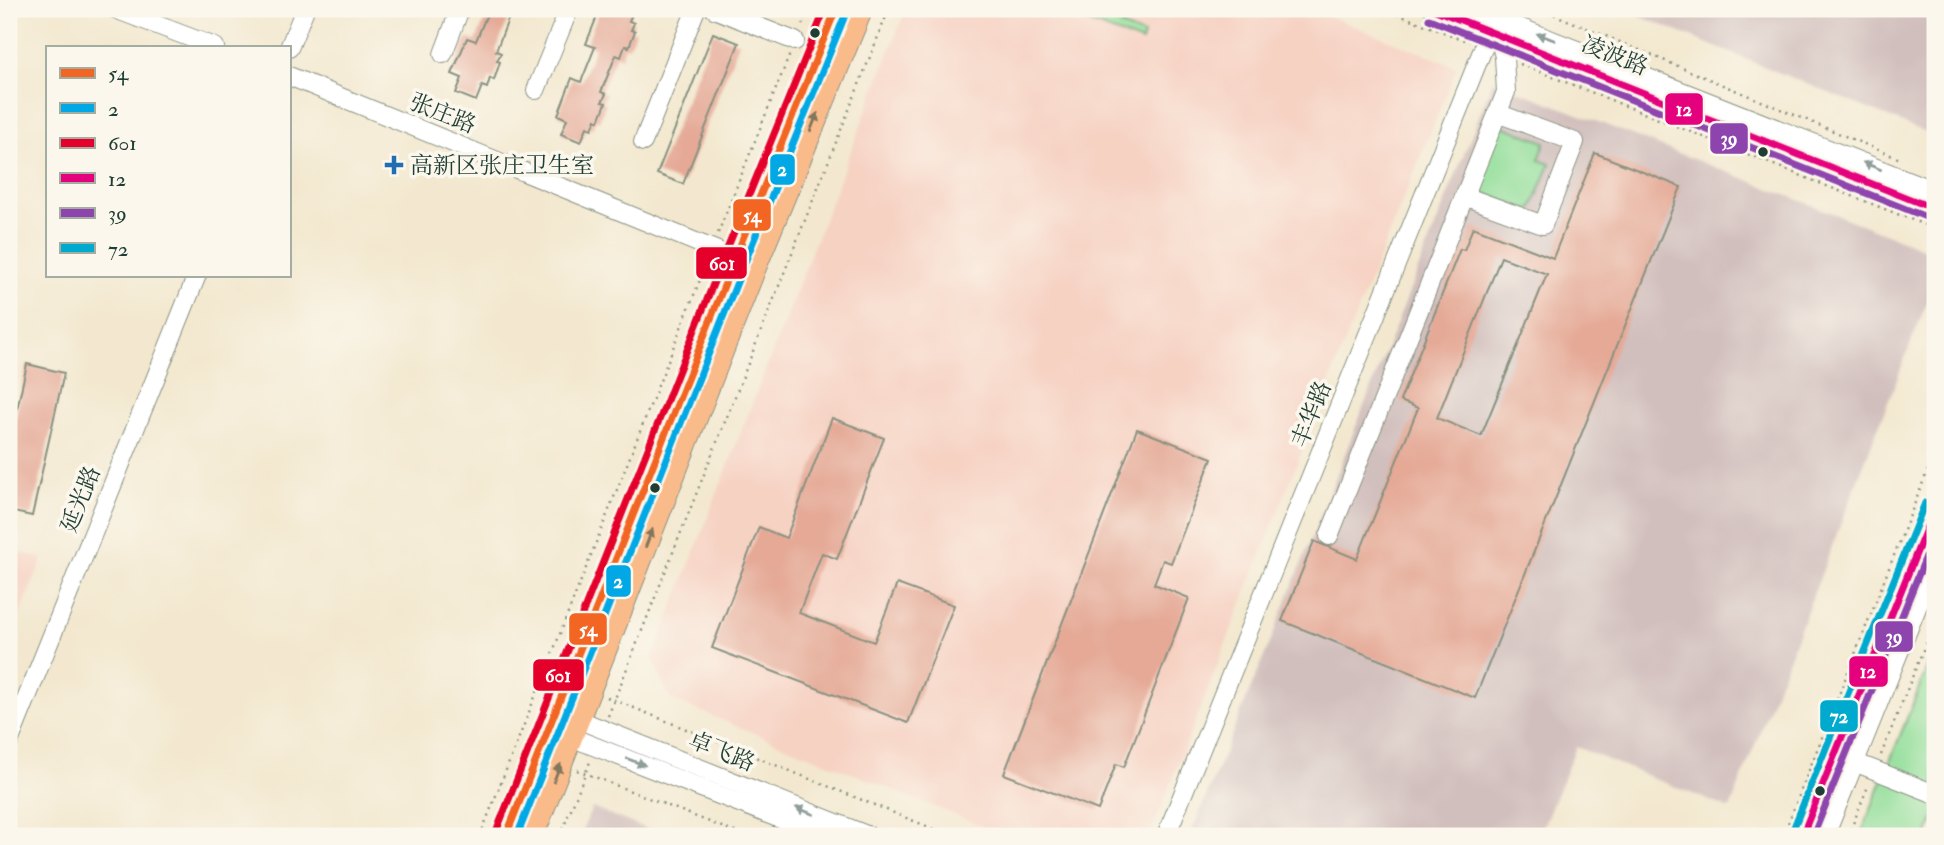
<svg xmlns="http://www.w3.org/2000/svg" width="1944" height="845" font-family="'IM FELL Double Pica','Noto Serif SC',serif">
	<style>
		.built { fill: #f6d2c3 }
		.industrial { fill: #d1bfbd }
		.green { fill: #92de9a; stroke: #588e67; stroke-width: 2 }
		.building { fill: #e5a996; fill-rule: evenodd }
		.lines { fill: none; stroke-linecap: round; stroke-linejoin: round }
		.minor-casing { stroke: #899282; stroke-width: 20 }
		.major-casing { stroke: #899282; stroke-width: 25 }
		.path { stroke: #899282; stroke-width: 2.5; stroke-dasharray: 2 5; stroke-linecap: butt }
		.minor { stroke: #fff; stroke-width: 18 }
		.major { stroke: #fabb8b; stroke-width: 23 }
		.bus-1-casing { stroke: #fbf7ec; stroke-width: 12 }
		.bus-2-casing { stroke: #fbf7ec; stroke-width: 12 }
		.bus-3-casing { stroke: #fbf7ec; stroke-width: 12 }
		.bus-4-casing { stroke: #fbf7ec; stroke-width: 12 }
		.bus-5-casing { stroke: #fbf7ec; stroke-width: 12 }
		.bus-6-casing { stroke: #fbf7ec; stroke-width: 12 }
		.bus-1 { stroke: #f26522; stroke-width: 7 }
		.bus-2 { stroke: #02a8e6; stroke-width: 7 }
		.bus-3 { stroke: #e4002b; stroke-width: 7 }
		.bus-4 { stroke: #e5007d; stroke-width: 7 }
		.bus-5 { stroke: #8e44ad; stroke-width: 7 }
		.bus-6 { stroke: #00a9ce; stroke-width: 7 }
		.oneway { fill: #8f9e9a }
		.oneway2 { fill: #82765b }
		.bus-dot { fill: #1f3d34; stroke: #fbf7ec; stroke-width: 2.5 }
		.poi-dot { fill: #1f6fb2; stroke: #fbf7ec; stroke-width: 2.5 }
		.labels { text-anchor: middle; stroke-width: 7; stroke-linejoin: round; paint-order: stroke }
		.street-label { font-size: 23px; fill: #1f3d34; stroke: #fbf7ec }
		.poi-label { font-size: 23px; fill: #1f3d34; stroke: #fbf7ec; text-anchor: start }
		.line-badge { stroke: #fbf7ec; stroke-width: 2.5 }
		.badge-label { font-size: 19px; text-anchor: middle; font-weight: bold; fill: #fff }
	</style>
	<rect width="100%" height="100%" fill="#fbf7ec"/>
	<filter id="ink" filterUnits="userSpaceOnUse"><feTurbulence type="fractalNoise" baseFrequency=".0143" numOctaves="2"/><feDisplacementMap in="SourceGraphic" scale="14" xChannelSelector="R" yChannelSelector="G"/><feConvolveMatrix kernelMatrix="1 2 1 2 8 2 1 2 1" color-interpolation-filters="sRGB"/></filter>
	<filter id="wash" filterUnits="userSpaceOnUse"><feTurbulence type="fractalNoise" baseFrequency=".00686" numOctaves="4" result="noise"/><feDisplacementMap in="SourceGraphic" scale="28" xChannelSelector="R" yChannelSelector="G"/><feGaussianBlur stdDeviation="1.57" result="paint"/><feColorMatrix in="noise" values="0 0 0 0 0 0 0 0 0 0 0 0 0 0 0 0 0 1.4 0 .05"/><feComposite in="paint" operator="in"/></filter>
	<g filter="url(#wash)">
		<rect width="100%" height="100%" fill="#f3e8cf"/>
		<g class="built">
			<path d="M906,9H1311L1457,67L1341,352L1150,836H1006L670,699L653,658Z"/>
			<path d="M9,550L43,558L9,642Z"/>
		</g>
		<g class="industrial">
			<path d="M1622,9H1935V136Z"/>
			<path d="M1493,81L1935,253V281L1730,809L1576,747L1539,836H1190L1277,625Z"/>
			<path d="M592,808L665,836H580Z"/>
		</g>
		<g class="green">
			<path d="M1053,9H1145L1137,17L1121,26L1144,35L1142,42Z"/>
			<path d="M1500,125L1545,142L1539,160L1550,164L1531,211L1475,190Z"/>
			<path d="M1935,648V817L1927,836H1860Z"/>
		</g>
		<g id="blocks">
			<g class="building">
				<path d="M489,9H512L496,51L501,53L497,61L500,62L494,80L490,78L487,88L482,86L476,101L456,93L462,78L452,74L467,38L476,41Z"/>
				<path d="M600,9H634L629,21L634,23L631,30L635,31L629,47L625,46L621,57L616,55L601,92L606,94L602,102L606,103L599,121L596,119L592,129L587,127L581,142L561,134L567,119L558,115L572,78L581,82L595,47L586,44Z"/>
				<path d="M713,33L739,43L683,184L657,174Z"/>
				<path d="M1595,153L1681,187L1475,698L1282,621L1314,541L1357,559L1418,408L1400,401L1460,249L1464,250L1473,227L1553,258ZM1501,257L1547,274L1481,436L1437,418Z"/>
				<path d="M27,364L64,373L32,516L9,511V445Z"/>
				<path d="M832,418L884,438L837,559L822,553L799,613L874,642L897,584L954,605L908,723L712,648L759,527L786,538Z"/>
				<path d="M1137,429L1212,458L1171,563L1163,560L1154,584L1189,598L1124,767L1116,764L1098,810L1004,774Z"/>
			</g>
		</g>
	</g>
	<g filter="url(#ink)">
		<use href="#blocks" fill-opacity="0" stroke="#899282" stroke-width="2"/>
		<g class="lines">
			<defs>
				<g id="minor">
					<path d="M115,9L215,47"/>
					<path d="M714,9L795,41"/>
					<path d="M1433,9L1935,209"/>
					<path d="M1473,9L1935,191"/>
					<path d="M289,48L305,9"/>
					<path d="M443,54L460,9"/>
					<path d="M289,76L735,258"/>
					<path d="M536,90L569,9"/>
					<path d="M643,142L696,9"/>
					<path d="M1464,196L1543,225L1575,142L1497,113"/>
					<path d="M1329,536L1506,92L1504,57L1499,35"/>
					<path d="M557,711L869,836"/>
					<path d="M550,729L824,836"/>
					<path d="M9,742L197,275"/>
					<path d="M1854,762L1935,794"/>
					<path d="M1166,836L1499,9"/>
					<path d="M1802,836L1935,507"/>
					<path d="M1825,836L1935,563"/>
				</g>
				<g id="major">
					<path d="M506,836L735,258L836,9"/>
					<path d="M532,836L755,266L861,9"/>
				</g>
			</defs>
			<use href="#minor" class="minor-casing"/>
			<use href="#major" class="major-casing"/>
			<g class="path">
				<path d="M1384,9L1469,42"/>
				<path d="M1541,9L1900,159"/>
				<path d="M802,25L808,9"/>
				<path d="M1520,64L1935,229"/>
				<path d="M718,233L790,54"/>
				<path d="M607,697L951,836"/>
				<path d="M608,716L889,9"/>
				<path d="M1881,755L1935,620"/>
				<path d="M577,770L745,836"/>
				<path d="M480,836L707,262"/>
				<path d="M560,836L590,762"/>
				<path d="M1783,836L1935,452"/>
				<path d="M1848,836L1869,784"/>
			</g>
			<use href="#minor" class="minor"/>
			<use href="#major" class="major"/>
			<defs>
				<path id="bus-1" d="M506,836L735,258L836,9"/>
				<path id="bus-2" d="M517,836L745,262L846,13"/>
				<path id="bus-3" d="M496,832L725,254L825,9"/>
				<g id="bus-4">
					<path d="M1433,9L1935,209"/>
					<path d="M1802,836L1935,507"/>
				</g>
				<g id="bus-5">
					<path d="M1429,19L1931,219"/>
					<path d="M1813,836L1935,534"/>
				</g>
				<path id="bus-6" d="M1792,832L1925,503"/>
			</defs>
			<use href="#bus-1" class="bus-1-casing"/>
			<use href="#bus-2" class="bus-2-casing"/>
			<use href="#bus-3" class="bus-3-casing"/>
			<use href="#bus-4" class="bus-4-casing"/>
			<use href="#bus-5" class="bus-5-casing"/>
			<use href="#bus-6" class="bus-6-casing"/>
			<use href="#bus-1" class="bus-1"/>
			<use href="#bus-2" class="bus-2"/>
			<use href="#bus-3" class="bus-3"/>
			<use href="#bus-4" class="bus-4"/>
			<use href="#bus-5" class="bus-5"/>
			<use href="#bus-6" class="bus-6"/>
		</g>
		<defs><path id="oneway-solid" d="M-6-.8H1V-3.2L6.5 0L1 3.2V.8H-6Z" transform="scale(1.75)"/></defs>
		<g class="oneway">
			<use href="#oneway-solid" transform="translate(1546 37) rotate(-159)"/>
			<use href="#oneway-solid" transform="translate(1872 166) rotate(-158)"/>
			<use href="#oneway-solid" transform="translate(636 762) rotate(21)"/>
			<use href="#oneway-solid" transform="translate(805 811) rotate(-158)"/>
		</g>
		<g class="oneway2">
			<use href="#oneway-solid" transform="translate(814 122) rotate(-68)"/>
			<use href="#oneway-solid" transform="translate(649 538) rotate(-69)"/>
			<use href="#oneway-solid" transform="translate(557 773) rotate(-68)"/>
		</g>
	</g>
	<g class="bus-dot">
		<circle cx="815" cy="33" r="6"/>
		<circle cx="1763" cy="152" r="6"/>
		<circle cx="655" cy="488" r="6"/>
		<circle cx="1820" cy="791" r="6"/>
	</g>
	<path class="poi-dot" d="M390.5 154.5h7v7h7v7h-7v7h-7v-7h-7v-7h7z"/>
	<g class="labels">
		<g class="street-label">
			<text transform="translate(1615 55) rotate(22)" y="8">凌波路</text>
			<text transform="translate(443 113) rotate(22)" y="8">张庄路</text>
			<text transform="translate(1311 414) rotate(-68)" y="8">丰华路</text>
			<text transform="translate(80 499) rotate(-68)" y="8">延光路</text>
			<text transform="translate(722 751) rotate(22)" y="8">卓飞路</text>
		</g>
		<g class="poi-label">
			<text x="410" y="173">高新区张庄卫生室</text>
		</g>
	</g>
	<g class="line-badge">
		<rect x="1664" y="92" width="40" height="34" rx="7" fill="#e5007d"/>
		<rect x="1709" y="122" width="40" height="33" rx="7" fill="#8e44ad"/>
		<rect x="769" y="153" width="27" height="33" rx="7" fill="#02a8e6"/>
		<rect x="732" y="198" width="40" height="34" rx="7" fill="#f26522"/>
		<rect x="695" y="246" width="53" height="34" rx="7" fill="#e4002b"/>
		<rect x="605" y="564" width="27" height="34" rx="7" fill="#02a8e6"/>
		<rect x="568" y="612" width="40" height="34" rx="7" fill="#f26522"/>
		<rect x="1874" y="620" width="40" height="33" rx="7" fill="#8e44ad"/>
		<rect x="1848" y="655" width="41" height="33" rx="7" fill="#e5007d"/>
		<rect x="532" y="658" width="53" height="34" rx="7" fill="#e4002b"/>
		<rect x="1819" y="699" width="40" height="34" rx="7" fill="#00a9ce"/>
	</g>
	<g class="badge-label">
		<text x="1684" y="116">12</text>
		<text x="1729" y="145">39</text>
		<text x="782" y="176">2</text>
		<text x="752" y="222">54</text>
		<text x="722" y="270">601</text>
		<text x="618" y="588">2</text>
		<text x="588" y="636">54</text>
		<text x="1894" y="643">39</text>
		<text x="1868" y="678">12</text>
		<text x="558" y="682">601</text>
		<text x="1839" y="723">72</text>
	</g>
	<rect width="1944" height="845" fill="none" stroke="#fbf7ec" stroke-width="35"/>
	<rect x="46" y="46" width="245" height="231" fill="#fbf7ec" stroke="#a3ada2" stroke-width="2"/>
	<rect x="60" y="68" width="35" height="10" fill="#f26522" stroke="#a3ada2" stroke-width="2"/>
	<text x="108" y="80" font-size="21" fill="#1f3d34">54</text>
	<rect x="60" y="103" width="35" height="10" fill="#02a8e6" stroke="#a3ada2" stroke-width="2"/>
	<text x="108" y="116" font-size="21" fill="#1f3d34">2</text>
	<rect x="60" y="138" width="35" height="10" fill="#e4002b" stroke="#a3ada2" stroke-width="2"/>
	<text x="108" y="150" font-size="21" fill="#1f3d34">601</text>
	<rect x="60" y="173" width="35" height="10" fill="#e5007d" stroke="#a3ada2" stroke-width="2"/>
	<text x="108" y="186" font-size="21" fill="#1f3d34">12</text>
	<rect x="60" y="208" width="35" height="10" fill="#8e44ad" stroke="#a3ada2" stroke-width="2"/>
	<text x="108" y="220" font-size="21" fill="#1f3d34">39</text>
	<rect x="60" y="243" width="35" height="10" fill="#00a9ce" stroke="#a3ada2" stroke-width="2"/>
	<text x="108" y="256" font-size="21" fill="#1f3d34">72</text>
</svg>
